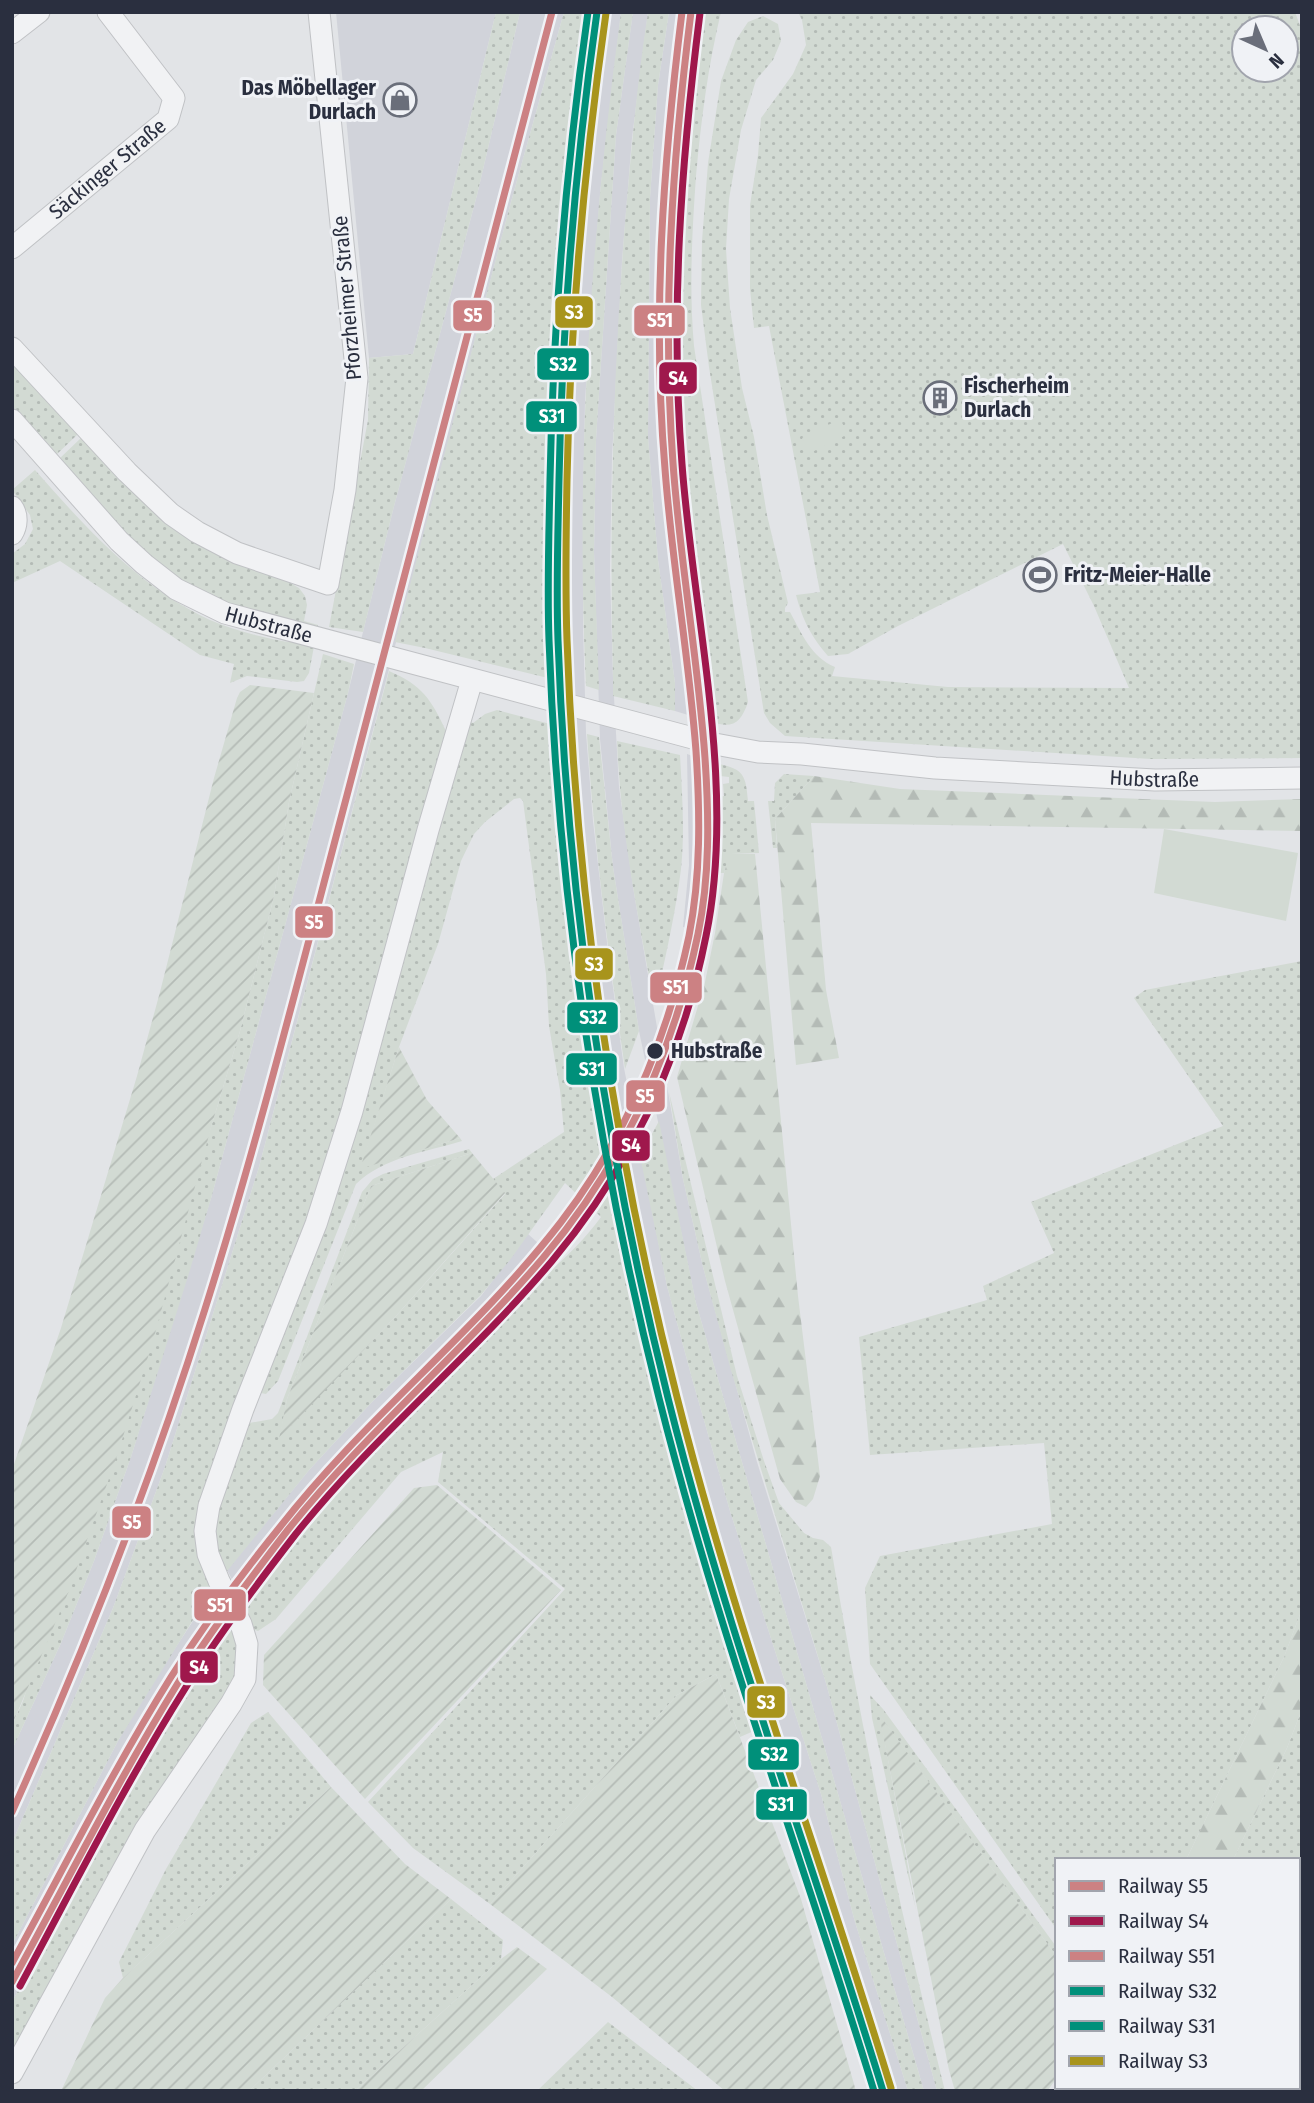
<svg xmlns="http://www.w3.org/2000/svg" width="1314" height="2103" font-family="'Fira Sans Condensed',sans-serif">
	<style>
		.built { fill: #d1d3da }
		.grass { fill: url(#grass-dots); fill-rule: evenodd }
		.forest { fill: url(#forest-firs) }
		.garden { fill: url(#garden-furrows) }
		.pitch { fill: #d2dad3 }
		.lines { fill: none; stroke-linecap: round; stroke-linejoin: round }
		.minor-casing { stroke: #c0c2c5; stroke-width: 23 }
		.primary-casing { stroke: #bfc1c4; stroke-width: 35 }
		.minor { stroke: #f1f2f4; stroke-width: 21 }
		.primary { stroke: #f6f6f6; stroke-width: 33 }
		.rail-1-casing { stroke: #f0f2f6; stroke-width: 12 }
		.rail-2-casing { stroke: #f0f2f6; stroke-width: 12 }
		.rail-3-casing { stroke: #f0f2f6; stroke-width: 12 }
		.rail-4-casing { stroke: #f0f2f6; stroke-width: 12 }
		.rail-5-casing { stroke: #f0f2f6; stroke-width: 12 }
		.rail-6-casing { stroke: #f0f2f6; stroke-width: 12 }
		.rail-1 { stroke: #cc8183; stroke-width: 7 }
		.rail-2 { stroke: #9f184c; stroke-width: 7 }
		.rail-3 { stroke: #cc8183; stroke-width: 7 }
		.rail-4 { stroke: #00907a; stroke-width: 7 }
		.rail-5 { stroke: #00907a; stroke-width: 7 }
		.rail-6 { stroke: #a8941c; stroke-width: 7 }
		.stop-dot { fill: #2a2f3f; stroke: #f0f2f6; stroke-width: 2.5 }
		.labels { text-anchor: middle; stroke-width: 6; stroke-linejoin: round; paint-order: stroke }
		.poi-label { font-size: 21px; font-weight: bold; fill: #2a2f3f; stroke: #f0f2f6; text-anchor: start }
		.street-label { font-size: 21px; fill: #2a2f3f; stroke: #f0f2f6 }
		.stop-label { font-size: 21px; font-weight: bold; fill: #2a2f3f; stroke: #f0f2f6; text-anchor: start }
		.line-badge { stroke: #f0f2f6; stroke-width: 2.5 }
		.badge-label { font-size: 19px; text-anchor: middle; font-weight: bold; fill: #fff }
	</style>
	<defs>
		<pattern id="grass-dots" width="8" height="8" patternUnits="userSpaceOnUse" patternTransform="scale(1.75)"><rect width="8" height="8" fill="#d2dad3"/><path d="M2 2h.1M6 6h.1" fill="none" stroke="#b4bbb6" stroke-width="1.8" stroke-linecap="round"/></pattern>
		<pattern id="forest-firs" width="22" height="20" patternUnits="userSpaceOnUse" patternTransform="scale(1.75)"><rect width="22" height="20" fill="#d2dad3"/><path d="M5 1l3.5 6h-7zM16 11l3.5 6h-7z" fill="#b4bbb6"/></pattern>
		<pattern id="garden-furrows" width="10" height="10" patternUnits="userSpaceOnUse" patternTransform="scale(1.75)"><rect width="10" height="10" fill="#d2dad3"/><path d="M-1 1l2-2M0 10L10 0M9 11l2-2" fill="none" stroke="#b4bbb6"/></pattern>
	</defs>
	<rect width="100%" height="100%" fill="#e2e4e7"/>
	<g class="built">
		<path d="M336,12H496L413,354L369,358Z"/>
		<path d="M520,12H564L511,202L259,1167L165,1467L113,1608L12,1843V1750L61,1643L94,1561L131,1457L212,1195L348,693L393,510L477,195Z"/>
		<path d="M585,12H621L600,194L585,400L583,511V625L586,733L593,821L608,951L624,1068L667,1286L693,1382L730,1511L821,1794L855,1922L908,2091H872L824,1933L787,1831L740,1678L700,1556L633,1309L597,1126L580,1022L556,796L547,527V430L550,341L557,247L569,122Z"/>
		<path d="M633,12H648L632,138L622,261L612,458L610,571L613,679L619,787L634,893L683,1179L703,1267L757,1462L826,1683L937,2091H924L696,1303L639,1031L613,867L600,739L594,552L596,439L616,135Z"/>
		<path d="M669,12H700L683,156L676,279L677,331L681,457L695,590L711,722L675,711V683L658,560L648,437L650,198L658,85Z"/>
		<path d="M687,754L711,762L714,819L709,892L704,931L683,927L689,865Z"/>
		<path d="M528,1234L556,1259L412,1406L274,1562L245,1604L227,1570L310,1469L371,1403L481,1296Z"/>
		<path d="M210,1595L224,1628L167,1716L132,1778L12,2002V1945L118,1741L142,1699Z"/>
	</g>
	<g class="grass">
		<path d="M496,12H520L477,195L393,510L363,632L329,627L368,420L369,358L413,354Z"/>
		<path d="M564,12H585C569,121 557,230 550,340C544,452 546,567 552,679L425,648L395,642L511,202Z"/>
		<path d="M621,12H633L616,135L596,439L594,552L599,690L586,686C575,461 591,235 621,12Z"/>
		<path d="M648,12H669L658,85L650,198L648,437L658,560L675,683V711L613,696V679C609,527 613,375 625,223C631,153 637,82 648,12Z"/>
		<path d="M700,12H721C708,66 701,121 696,176C692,233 689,289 694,346L748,702C741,723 733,729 711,722C701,634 688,546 681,458C671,309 680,160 700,12Z"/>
		<path d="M798,12H1295L1302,31V758L1151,759L785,736L770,723L764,713L709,367L701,305L702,241L708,163L721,81L736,40L748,22L763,16L778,24L781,41L773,60L756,80L741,130L729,199L726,249L730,308L742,388L754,437L767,515L788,603L785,608V612H790C802,634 811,657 835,667L832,676L948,687L1129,688L1094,606L1063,544L898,626L848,654L828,656C811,636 803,621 796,595L820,592L769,326L754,328L750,289V205L758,155L761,118L793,74L806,45L802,20ZM1244,28H1286V70H1244Z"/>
		<path d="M12,362L78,434L55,456L12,406Z"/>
		<path d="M82,437L144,503L165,522L232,563L287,581L299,588L305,596L307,605L304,621L318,625L309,673L304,681L297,682L247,676L230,683L234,664L200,655L60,561L12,583V554L25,544L33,529L30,515L12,490L35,470C86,528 139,587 210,620C235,631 262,637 288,642L293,621C269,614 242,610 220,601C152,573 106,512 58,460Z"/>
		<path d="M323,654L354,664L348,693L212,1195L190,1270L131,1457L94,1561L61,1643L12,1750V1725L23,1701L212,1124L240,1031L274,896L289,802Z"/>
		<path d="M389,671C422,685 431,699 446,731L329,1167L219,1458L212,1588L192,1618L193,1620L118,1741L12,1945V1843L113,1608L165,1467L259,1167Z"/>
		<path d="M497,710L554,725C563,1007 621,1284 700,1554C717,1613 738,1671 756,1730L740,1737L716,1674L677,1695L490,1904L413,1848L368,1802L565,1589L438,1482L443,1452L401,1472L276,1619L258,1631L251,1629L245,1604C317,1500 407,1411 496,1321C531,1286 572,1257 601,1217L565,1183L510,1260L481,1295L371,1403L310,1469L223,1576L213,1523L249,1423L272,1419L278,1413L362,1192L373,1179L383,1174L469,1149L472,1153L371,1186L287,1399L280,1437L396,1316L505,1194L493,1179L564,1132L560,1090L549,1026L546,974L523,801L520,798L514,799L485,822L474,834L461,861L438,944L399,1047L361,1168L460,1138L462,1141C426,1152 384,1157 356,1184L278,1381L266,1394L261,1393L260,1390L468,721L473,723L485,714Z"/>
		<path d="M587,734L599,737L613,867L639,1031L625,1069C609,957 594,846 587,734Z"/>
		<path d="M617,741L680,755C682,793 685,831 681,869C676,910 667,950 658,991L651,987C636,906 620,824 617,741Z"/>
		<path d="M719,764C744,769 746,776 748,801H754L759,853L731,854L724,873H719V797L724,796L723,784L729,783V777L720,776Z"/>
		<path d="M784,774L814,776L775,819L777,848H773L768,801H774L775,783Z"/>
		<path d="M1302,961V1609L1284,1657L1186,1860H1057V1930L870,1664L865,1588L880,1556L1052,1524L1044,1443L870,1455L859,1337L987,1300L983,1286L1054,1253L1031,1202L1223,1126L1134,998L1145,990Z"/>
		<path d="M669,1092L737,1376L764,1461L779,1503L804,1533L813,1538L823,1540L831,1547C861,1730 900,1911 945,2091H937L826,1683L730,1367L703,1267L683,1179Z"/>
		<path d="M659,1121L696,1303L924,2091H908L855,1922L821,1794L730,1511L693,1382L667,1286L640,1156Z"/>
		<path d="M232,1625L241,1648L239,1674L12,2059V2002L132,1778L167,1716L202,1660L205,1661Z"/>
		<path d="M870,1695L883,1709L1055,1945L1057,1957L880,1716L916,1910L872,1718Z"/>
		<path d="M1302,1709V1872L1298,1888V1860H1233L1287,1748Z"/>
		<path d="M268,1712L331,1787L123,1978L119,1962L166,1869L251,1723Z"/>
		<path d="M451,1899L503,1940L501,1959L355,2091H249Z"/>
		<path d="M608,2022L698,2091H537Z"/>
	</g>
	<g class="forest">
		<path d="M814,776L900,789L1215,802L1302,799V831L811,823L826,990L839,1058L796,1065L775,819Z"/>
		<path d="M730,854H755L798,1296L820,1476L813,1499L806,1507L796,1502L780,1479L725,1281L677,1077L705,982L715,933L724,873Z"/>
		<path d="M1302,1609V1709L1287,1748L1233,1860H1186L1284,1657Z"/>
	</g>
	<g class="garden">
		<path d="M250,685L314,693L289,802L274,896L240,1031L212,1124L153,1341L116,1459L68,1593L12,1725V1470L61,1328L137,1076L160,992L214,778L237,698L240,692Z"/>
		<path d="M399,1047L427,1100L460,1138L360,1169Z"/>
		<path d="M472,1153L505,1193L396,1316L279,1439L287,1399L371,1186Z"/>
		<path d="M437,1485L561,1590L365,1799L263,1685L264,1655L414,1488Z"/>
		<path d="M716,1674L801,1899L856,2091H725L612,1997L490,1904L677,1695Z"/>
		<path d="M879,1714L1057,1957V2078L1047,2091H955L949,2070Z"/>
		<path d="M331,1787L405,1864L451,1899L249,2091H61L105,1998L123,1978Z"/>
		<path d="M517,1947L547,1969L421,2091H355L501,1959Z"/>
	</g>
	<g class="pitch">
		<path d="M840,419L848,434L810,453L802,438Z"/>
		<path d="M1164,829L1298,853L1286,921L1154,893Z"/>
	</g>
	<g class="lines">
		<defs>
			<g id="minor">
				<path d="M12,33L39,12"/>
				<path id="s1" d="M12,248L168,119L174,98L108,12"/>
				<path d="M12,348L127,472L171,514L197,532L237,553L328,584L345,490L357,378L319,12"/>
				<path id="s2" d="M12,420L119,541L144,564L176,589L225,613L715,744L758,752L802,754L935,768L1155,780L1302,778"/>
				<path d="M12,507C18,515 17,526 12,534"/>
				<path d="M12,2073L145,1830L231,1704L245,1679L247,1644L241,1624L219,1581L208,1554L205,1531L209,1506L243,1409L316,1224L352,1111L428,830L472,680"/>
			</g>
			<g id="primary">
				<path d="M1298,1951L1302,1936"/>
				<path d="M1267,2091V2087"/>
			</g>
		</defs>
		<use href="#minor" class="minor-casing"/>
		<use href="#primary" class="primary-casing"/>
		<use href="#minor" class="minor"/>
		<use href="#primary" class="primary"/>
		<defs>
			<g id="rail-1">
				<path d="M12,1812C86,1648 151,1481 205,1309C258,1141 301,969 346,799C415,537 483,274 552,12"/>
				<path d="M12,1982C67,1882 118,1780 178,1683C211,1630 249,1580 287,1531C365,1433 462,1353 543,1258C623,1164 673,1054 698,934C710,876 709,817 705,758C698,659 680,562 673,463C662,312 672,162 691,12"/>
			</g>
			<path id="rail-2" d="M20,1986C74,1886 125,1784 186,1687C219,1634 257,1584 295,1535C373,1437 471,1357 552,1261C631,1167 682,1057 706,936C737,787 693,615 682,464C670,314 681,163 700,13"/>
			<path id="rail-3" d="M12,1963C64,1868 113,1770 171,1677C204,1625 241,1575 280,1527C365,1418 476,1332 561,1222C626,1137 667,1040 689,936C701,875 700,813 696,751C689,657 672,564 665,469C652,317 663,164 682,12"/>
			<path id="rail-4" d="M597,12C575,167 562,323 559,480C558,533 556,586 558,640C567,894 606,1151 668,1398C727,1633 812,1860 883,2091"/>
			<path id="rail-5" d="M588,12C566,167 553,323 550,480C549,533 547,586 549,640C558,895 597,1151 659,1398C718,1633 803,1860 874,2091"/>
			<path id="rail-6" d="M606,13C584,168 570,323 567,480C566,533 565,586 567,640C576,893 614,1151 677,1397C736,1631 821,1858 891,2088"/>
		</defs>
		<use href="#rail-1" class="rail-1-casing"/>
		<use href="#rail-2" class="rail-2-casing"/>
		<use href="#rail-3" class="rail-3-casing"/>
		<use href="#rail-4" class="rail-4-casing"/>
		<use href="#rail-5" class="rail-5-casing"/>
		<use href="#rail-6" class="rail-6-casing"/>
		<use href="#rail-1" class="rail-1"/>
		<use href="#rail-2" class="rail-2"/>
		<use href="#rail-3" class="rail-3"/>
		<use href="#rail-4" class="rail-4"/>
		<use href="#rail-5" class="rail-5"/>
		<use href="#rail-6" class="rail-6"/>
	</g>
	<defs>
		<symbol id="shop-ring" viewBox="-11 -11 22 22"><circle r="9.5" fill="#f0f2f6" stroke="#6a6e7a" stroke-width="1.5"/><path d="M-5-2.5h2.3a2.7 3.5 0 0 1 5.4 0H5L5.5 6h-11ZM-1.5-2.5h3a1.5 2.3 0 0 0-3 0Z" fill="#6a6e7a"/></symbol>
		<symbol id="building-ring" viewBox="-11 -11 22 22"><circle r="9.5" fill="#f0f2f6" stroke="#6a6e7a" stroke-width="1.5"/><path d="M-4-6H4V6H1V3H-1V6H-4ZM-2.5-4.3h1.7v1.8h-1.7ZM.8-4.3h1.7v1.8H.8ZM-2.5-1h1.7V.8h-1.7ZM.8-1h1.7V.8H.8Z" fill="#6a6e7a"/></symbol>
		<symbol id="stadium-ring" viewBox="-11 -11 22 22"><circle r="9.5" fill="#f0f2f6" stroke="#6a6e7a" stroke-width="1.5"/><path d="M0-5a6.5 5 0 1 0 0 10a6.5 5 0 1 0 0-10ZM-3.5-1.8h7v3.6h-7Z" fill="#6a6e7a"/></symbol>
	</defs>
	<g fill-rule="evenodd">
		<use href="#shop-ring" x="381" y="81" width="38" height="38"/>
		<use href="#building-ring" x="921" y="379" width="38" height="38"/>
		<use href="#stadium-ring" x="1021" y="556" width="38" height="38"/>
	</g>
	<circle class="stop-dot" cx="655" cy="1051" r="9"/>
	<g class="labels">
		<g class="poi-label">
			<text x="376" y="95" text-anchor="end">Das Möbellager<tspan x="376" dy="24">Durlach</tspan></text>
			<text x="964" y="393">Fischerheim<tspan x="964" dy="24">Durlach</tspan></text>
			<text x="1064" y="582">Fritz-Meier-Halle</text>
		</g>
		<g class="street-label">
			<text dy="7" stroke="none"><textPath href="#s1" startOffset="124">Säckinger Straße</textPath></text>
			<text transform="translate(347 298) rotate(-95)" y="7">Pforzheimer Straße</text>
			<text dy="7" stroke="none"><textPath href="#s2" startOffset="336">Hubstraße</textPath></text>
			<text dy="7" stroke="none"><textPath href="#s2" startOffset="1239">Hubstraße</textPath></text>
		</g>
		<g class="stop-label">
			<text x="671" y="1058">Hubstraße</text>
		</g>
	</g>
	<g class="line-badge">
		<rect x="554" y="295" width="40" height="34" rx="7" fill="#a8941c"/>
		<rect x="452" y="299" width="41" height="33" rx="7" fill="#cc8183"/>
		<rect x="633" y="304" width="53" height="33" rx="7" fill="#cc8183"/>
		<rect x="536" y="347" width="54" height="34" rx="7" fill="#00907a"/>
		<rect x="658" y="361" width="40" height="34" rx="7" fill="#9f184c"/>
		<rect x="525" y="400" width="53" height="33" rx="7" fill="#00907a"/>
		<rect x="294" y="905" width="40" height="34" rx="7" fill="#cc8183"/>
		<rect x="574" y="947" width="40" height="34" rx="7" fill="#a8941c"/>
		<rect x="649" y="971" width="54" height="33" rx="7" fill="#cc8183"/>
		<rect x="566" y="1001" width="53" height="33" rx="7" fill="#00907a"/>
		<rect x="565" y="1052" width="53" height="34" rx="7" fill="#00907a"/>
		<rect x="625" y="1079" width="41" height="34" rx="7" fill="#cc8183"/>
		<rect x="611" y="1129" width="40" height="33" rx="7" fill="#9f184c"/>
		<rect x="111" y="1505" width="41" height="34" rx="7" fill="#cc8183"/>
		<rect x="193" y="1588" width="54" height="34" rx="7" fill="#cc8183"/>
		<rect x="179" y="1650" width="40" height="34" rx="7" fill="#9f184c"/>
		<rect x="746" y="1685" width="40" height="34" rx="7" fill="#a8941c"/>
		<rect x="747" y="1738" width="53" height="33" rx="7" fill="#00907a"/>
		<rect x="755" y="1788" width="53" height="33" rx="7" fill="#00907a"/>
	</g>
	<g class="badge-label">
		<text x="574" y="319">S3</text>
		<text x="473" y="322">S5</text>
		<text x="660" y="327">S51</text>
		<text x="563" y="371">S32</text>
		<text x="678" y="385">S4</text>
		<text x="552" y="423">S31</text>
		<text x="314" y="929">S5</text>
		<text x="594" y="971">S3</text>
		<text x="676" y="994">S51</text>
		<text x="593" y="1024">S32</text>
		<text x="592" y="1076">S31</text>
		<text x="645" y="1103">S5</text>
		<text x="631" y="1152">S4</text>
		<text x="132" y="1529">S5</text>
		<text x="220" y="1612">S51</text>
		<text x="199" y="1674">S4</text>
		<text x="766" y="1709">S3</text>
		<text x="774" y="1761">S32</text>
		<text x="781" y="1811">S31</text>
	</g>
	<rect width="1314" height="2103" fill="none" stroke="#2a2f3f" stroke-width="28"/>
	<rect x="1055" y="1858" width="245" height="231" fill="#f0f2f6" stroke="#a1a4ad" stroke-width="2"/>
	<rect x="1069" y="1881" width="35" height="10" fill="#cc8183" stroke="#a1a4ad" stroke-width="2"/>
	<text x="1118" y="1893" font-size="21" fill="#2a2f3f">Railway S5</text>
	<rect x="1069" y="1916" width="35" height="10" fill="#9f184c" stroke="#a1a4ad" stroke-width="2"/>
	<text x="1118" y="1928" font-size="21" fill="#2a2f3f">Railway S4</text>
	<rect x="1069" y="1951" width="35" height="10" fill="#cc8183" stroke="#a1a4ad" stroke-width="2"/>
	<text x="1118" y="1963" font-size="21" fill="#2a2f3f">Railway S51</text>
	<rect x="1069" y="1986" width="35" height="10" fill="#00907a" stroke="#a1a4ad" stroke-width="2"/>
	<text x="1118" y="1998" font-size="21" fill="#2a2f3f">Railway S32</text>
	<rect x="1069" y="2021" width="35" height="10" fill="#00907a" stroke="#a1a4ad" stroke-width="2"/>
	<text x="1118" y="2033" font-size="21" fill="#2a2f3f">Railway S31</text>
	<rect x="1069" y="2056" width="35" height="10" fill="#a8941c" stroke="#a1a4ad" stroke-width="2"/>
	<text x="1118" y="2068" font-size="21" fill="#2a2f3f">Railway S3</text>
	<g transform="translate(1265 49) rotate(136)"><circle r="33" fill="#f0f2f6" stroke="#a1a4ad" stroke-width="2"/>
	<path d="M0-5L12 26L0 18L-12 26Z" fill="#6a6e7a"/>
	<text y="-10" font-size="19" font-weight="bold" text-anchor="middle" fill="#2a2f3f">N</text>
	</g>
</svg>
